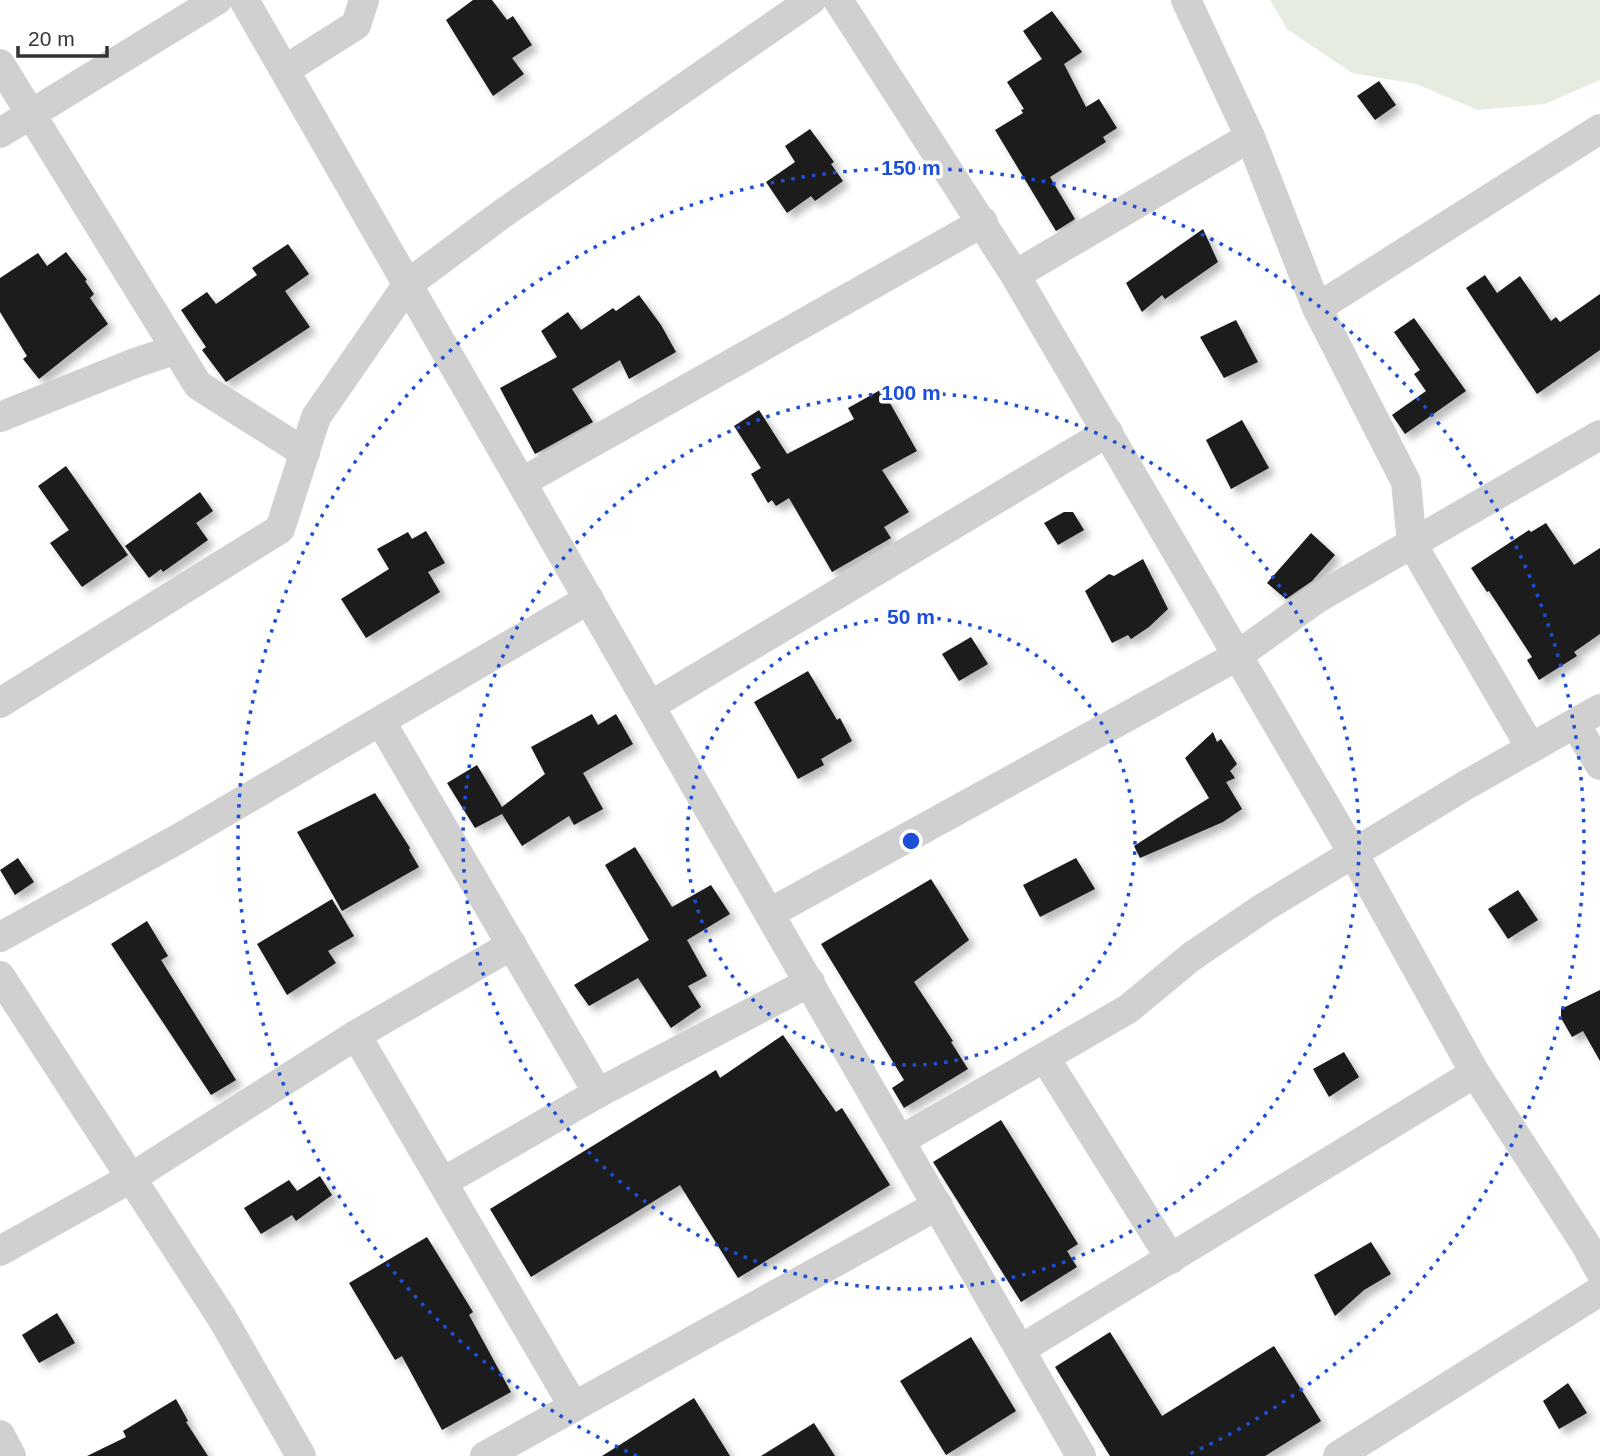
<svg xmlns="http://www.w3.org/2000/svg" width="1600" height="1456" font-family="Arial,sans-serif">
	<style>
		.green { fill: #e6ecdf }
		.building { fill: #1a1a1a; filter: url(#shadow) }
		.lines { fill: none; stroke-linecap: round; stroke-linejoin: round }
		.street { stroke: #d0d0d0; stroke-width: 30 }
		.ring { fill: none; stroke: #1d4ed8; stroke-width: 3.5; stroke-dasharray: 3.5 7 }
		.centre { fill: #1d4ed8; stroke: #fff; stroke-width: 3.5 }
		.ring-label { font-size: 21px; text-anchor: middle; font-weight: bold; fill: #1d4ed8; stroke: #fff; stroke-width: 7; stroke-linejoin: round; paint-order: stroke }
	</style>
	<defs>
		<filter id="shadow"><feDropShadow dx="6" dy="6" stdDeviation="3.5" flood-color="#0004"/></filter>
	</defs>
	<rect width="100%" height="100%" fill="#fff"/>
	<path class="green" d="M1270,0H1600V80L1545,104L1478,110L1416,84L1352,73L1287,29Z"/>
	<g class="building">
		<path d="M473,0H492L507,20L513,16L532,45L512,58L524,74L493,96L446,20Z"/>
		<path d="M1052,11L1082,52L1064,64L1086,107L1099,99L1117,128L1103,137L1106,142L1050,177L1075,219L1056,231L995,130L1023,113L1021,110L1024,109L1007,82L1042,59L1023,31Z"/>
		<path d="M1379,81L1396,105L1375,120L1357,96Z"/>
		<path d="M810,129L834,162L831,164L843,181L815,201L811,196L787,213L766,182L795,162L785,146Z"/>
		<path d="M1203,229L1218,262L1165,299L1162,295L1142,312L1126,283Z"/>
		<path d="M288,244L309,274L285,291L310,327L226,382L202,350L206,347L181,310L207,292L216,304L257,275L252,268Z"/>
		<path d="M66,252L87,280L85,281L94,294L90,298L108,324L39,379L23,359L27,356L0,312V278L38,253L47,266Z"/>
		<path d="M1485,275L1497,293L1520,276L1551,321L1556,317L1560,322L1600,294V350L1537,394L1466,288Z"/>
		<path d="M639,295L661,325L676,352L629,379L620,360L572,389L593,422L535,454L500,388L557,357L541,331L568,312L581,330L613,308L616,311Z"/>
		<path d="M1414,318L1466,391L1405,434L1392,415L1426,391L1414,374L1420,370L1394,332Z"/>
		<path d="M1236,320L1258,362L1224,378L1200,337Z"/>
		<path d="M882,389L917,451L882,470L909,512L884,527L891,538L832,572L789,498L776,506L772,500L768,503L751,474L761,468L734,426L759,410L787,454L854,419L848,408Z"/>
		<path d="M1242,420L1269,468L1231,489L1206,440Z"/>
		<path d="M66,466L128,555L82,587L50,543L69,530L38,486Z"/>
		<path d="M200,492L213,511L196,523L208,540L163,572L161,569L149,578L125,546Z"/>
		<path d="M1064,512H1073L1084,530L1058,545L1044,523Z"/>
		<path d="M1546,523L1574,565L1600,548V634L1574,652L1577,656L1539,680L1527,660L1532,657L1489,591L1487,592L1471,568L1529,530L1531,532Z"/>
		<path d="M426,531L445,563L428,572L440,592L366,638L341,599L389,569L377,549L408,532L412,539Z"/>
		<path d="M1311,533L1335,555L1312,581L1286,599L1267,583Z"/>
		<path d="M1143,559L1168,609L1149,627L1131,639L1128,635L1112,643L1085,591L1109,574L1114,576Z"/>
		<path d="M971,637L988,664L959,681L942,654Z"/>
		<path d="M808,671L837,720L840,718L852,741L821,759L824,765L798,779L754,702Z"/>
		<path d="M592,714L598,725L616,714L633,744L583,773L603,809L574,825L569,816L522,846L502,814L475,828L447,783L477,765L502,807L545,774L531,747Z"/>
		<path d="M1213,732L1217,742L1221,739L1237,764L1230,771L1235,778L1226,782L1242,809L1223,822L1140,858L1134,846L1209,798L1185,758Z"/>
		<path d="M375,793L410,848L409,850L419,867L342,911L297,832Z"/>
		<path d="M635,847L672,907L711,885L730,914L687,940L707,976L688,986L701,1007L671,1028L638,978L589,1006L574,985L649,940L605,865Z"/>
		<path d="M18,858L34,882L15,895L0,870Z"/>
		<path d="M1076,858L1095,889L1040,917L1023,885Z"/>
		<path d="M931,879L969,940L914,982L953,1041L951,1042L968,1069L904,1108L892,1088L904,1080L821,944Z"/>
		<path d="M1518,890L1538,920L1508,939L1488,909Z"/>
		<path d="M332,899L354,936L328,951L336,963L287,995L257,944Z"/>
		<path d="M147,921L168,956L161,960L236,1080L211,1095L111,944Z"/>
		<path d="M1600,990V1061L1583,1031L1572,1037L1561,1018V1009Z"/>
		<path d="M783,1035L836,1112L842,1108L890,1185L738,1278L680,1185L531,1277L490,1209L716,1070L720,1078Z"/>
		<path d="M1344,1052L1359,1077L1329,1097L1313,1069Z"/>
		<path d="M1001,1120L1078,1244L1067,1251L1077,1267L1021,1302L933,1162Z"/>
		<path d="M320,1176L332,1195L296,1221L292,1215L261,1234L244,1208L289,1180L297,1191Z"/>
		<path d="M427,1237L473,1312L469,1315L511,1392L442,1430L402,1356L395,1360L349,1283Z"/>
		<path d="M1371,1242L1391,1274L1364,1290L1335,1316L1314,1275Z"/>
		<path d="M57,1313L75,1343L39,1363L22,1335Z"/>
		<path d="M1110,1332L1162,1416L1274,1346L1321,1421L1265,1456H1110L1055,1367Z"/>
		<path d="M971,1337L1016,1411L946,1455L900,1381Z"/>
		<path d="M1568,1383L1587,1413L1559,1429L1543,1401Z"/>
		<path d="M694,1398L730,1456H602Z"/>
		<path d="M176,1399L188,1421L186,1422L208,1456H87L126,1437L123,1431Z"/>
		<path d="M814,1423L835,1456H761Z"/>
	</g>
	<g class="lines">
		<g class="street">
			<path d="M244,0L1081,1456"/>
			<path d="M838,0L1015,275L1353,853L1475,1073L1586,1245L1600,1271"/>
			<path d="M1186,0L1250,137L1317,308L1406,482L1412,544L1531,748"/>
			<path d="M0,64L198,385L305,453"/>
			<path d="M285,70L356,25L364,0"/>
			<path d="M0,133L217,0"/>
			<path d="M1015,275L1250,137"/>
			<path d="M1317,308L1600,129"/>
			<path d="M0,417L135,363L174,350"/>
			<path d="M522,482L983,222"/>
			<path d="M0,703L280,529L316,417L408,284L502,214L811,0"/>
			<path d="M650,706L1108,432"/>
			<path d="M381,722L598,1093"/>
			<path d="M1575,724L1600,765"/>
			<path d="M770,913L1237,656L1316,599L1600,435"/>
			<path d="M0,937L178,839L589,599"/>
			<path d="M0,976L222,1318L301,1456"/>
			<path d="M356,1035L574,1407"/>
			<path d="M1045,1058L1171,1259"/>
			<path d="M901,1140L1128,1009L1191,957L1263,908L1466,785L1600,709"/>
			<path d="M443,1182L598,1093L810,982"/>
			<path d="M0,1251L131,1178L356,1035L512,945"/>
			<path d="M1021,1349L1475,1073"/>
			<path d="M0,1435L11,1456"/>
			<path d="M485,1456L938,1205"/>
			<path d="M1338,1456L1600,1291"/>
		</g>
	</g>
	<g class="ring">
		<circle cx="911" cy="841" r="224"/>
		<circle cx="911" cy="841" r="448"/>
		<path d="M637 1456A673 673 0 1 1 1185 1456"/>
	</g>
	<circle cx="911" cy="841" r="10" class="centre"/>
	<g class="ring-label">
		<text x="911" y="175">150 m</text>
		<text x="911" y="400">100 m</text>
		<text x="911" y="624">50 m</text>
	</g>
	<path d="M18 46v10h89v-10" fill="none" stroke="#333333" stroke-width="3.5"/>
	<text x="28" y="46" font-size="21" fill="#333333" stroke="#ffffff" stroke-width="5" paint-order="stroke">20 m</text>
</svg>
